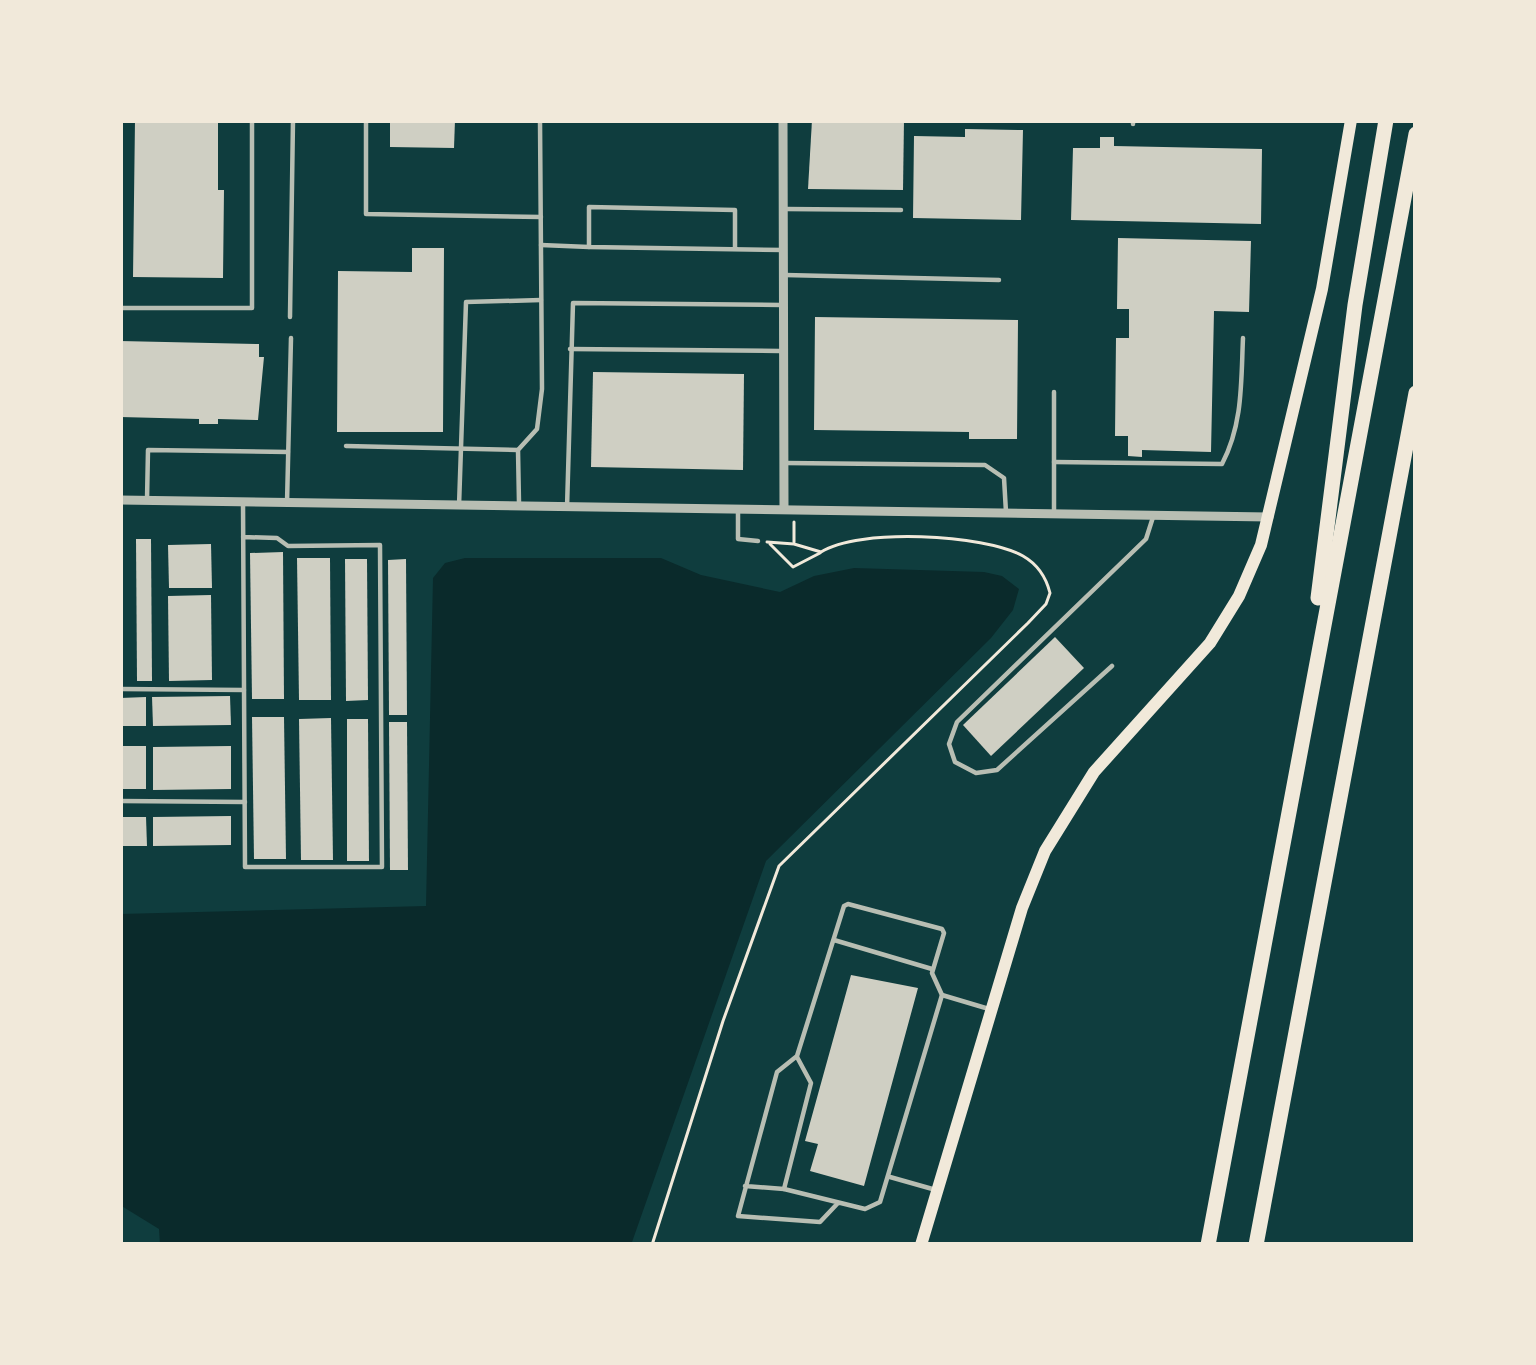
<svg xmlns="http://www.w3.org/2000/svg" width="1536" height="1365" font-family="'PT Sans Narrow',sans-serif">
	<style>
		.water { fill: #0a2a2b }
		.building { fill: #cfcfc3 }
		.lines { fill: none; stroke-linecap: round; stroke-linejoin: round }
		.path { stroke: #f1e9da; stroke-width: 3 }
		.service { stroke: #b8beb3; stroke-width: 4.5 }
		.minor { stroke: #b8beb3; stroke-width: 9 }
		.secondary { stroke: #f1e9da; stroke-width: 12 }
		.motorway { stroke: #f1e9da; stroke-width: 15 }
	</style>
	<rect width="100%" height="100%" fill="#0f3d3e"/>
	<path class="water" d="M465,558H661L701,575L780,592L814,576L854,568L984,572L1002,576L1019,589L1013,610L991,638L766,861L631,1245H160L159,1229L120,1205V914L426,906L433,578L445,563Z"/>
	<g class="building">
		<path d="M135,120H218V190H224L223,278L133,277Z"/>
		<path d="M390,120H455L454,148L390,147Z"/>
		<path d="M812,120H904L903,190L808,189Z"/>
		<path d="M965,129L1023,130L1021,220L913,218L914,136L965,137Z"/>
		<path d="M1100,137H1114V146L1262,149L1261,224L1071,220L1073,148H1100Z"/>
		<path d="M1118,238L1251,241L1249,312L1214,311L1211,452L1142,450V457L1128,456V436H1115L1116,338H1129V309H1117Z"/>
		<path d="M412,248H444L443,432H337L338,271L412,272Z"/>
		<path d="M815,317L1018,320L1017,439H969V432L814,430Z"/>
		<path d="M120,341L259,344V357H264L258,420L218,419V424H199V419L120,417Z"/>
		<path d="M593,372L744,374L743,470L591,467Z"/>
		<path d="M136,539H151L152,681H137Z"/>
		<path d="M211,544L212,588H169L168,545Z"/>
		<path d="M283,552L284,699H252L250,553Z"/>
		<path d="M297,558H330L331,700H299Z"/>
		<path d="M345,559H367L368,700L346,701Z"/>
		<path d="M406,559L407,715H389L388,560Z"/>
		<path d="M211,595L212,680L169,681L168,596Z"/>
		<path d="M1055,637L1084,668L991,756L963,725Z"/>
		<path d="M230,696L231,725L153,726L152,697Z"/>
		<path d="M146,697V726H120V698Z"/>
		<path d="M252,717H284L286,859H254Z"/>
		<path d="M331,718L333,860H301L299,719Z"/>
		<path d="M347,719H368L369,861H347Z"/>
		<path d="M389,722H407L408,870H390Z"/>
		<rect x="120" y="746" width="26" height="43"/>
		<path d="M231,746V789L153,790V747Z"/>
		<path d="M231,816V845L153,846V817Z"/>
		<path d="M120,817H146L147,846H120Z"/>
		<path d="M851,975L918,988L864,1186L810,1171L818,1144L805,1141Z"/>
	</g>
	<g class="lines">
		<g class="path">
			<path d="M794,542V522"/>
			<path d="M770,544L793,567L820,553"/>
			<path d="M652,1245L723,1021L779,866L1028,623L1046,604L1050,593C1046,577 1037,564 1023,556C984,534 858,528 821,552L794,544L767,542"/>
		</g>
		<g class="service">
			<path d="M366,120V214L541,217"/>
			<path d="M1133,120V124"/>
			<path d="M786,209L901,210"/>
			<path d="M541,245L589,247"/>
			<path d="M735,249V210L589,207V247L784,250"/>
			<path d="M785,275L999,280"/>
			<path d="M120,308H252V120"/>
			<path d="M290,317L293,120"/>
			<path d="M570,349L780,351"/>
			<path d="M346,446L518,450"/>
			<path d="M1054,462L1222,464C1243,424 1241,382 1243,338"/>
			<path d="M785,463L985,465L1004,478L1006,512"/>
			<path d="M147,500L148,450L288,452"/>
			<path d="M243,502L245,867H382L380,545L288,546L277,538L243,537"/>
			<path d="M287,503L291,338"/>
			<path d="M519,503L518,450L537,429L542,389L540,120"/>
			<path d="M459,506L466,302L541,300"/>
			<path d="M567,508L573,303L781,305"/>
			<path d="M738,511V539L758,541"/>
			<path d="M1054,513V392"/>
			<path d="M1112,666L997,770L976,773L955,762L949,744L957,722L1146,539L1154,514"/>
			<path d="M120,689L244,690"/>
			<path d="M120,801L245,802"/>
			<path d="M834,940L932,969"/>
			<path d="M942,995L989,1009"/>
			<path d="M890,1177L936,1190"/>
			<path d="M745,1186L784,1189L865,1209L880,1202L942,995L932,973L944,933L942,929L848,904L844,906L797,1056L777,1072L738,1216L820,1222L838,1203"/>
			<path d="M784,1189L811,1083L797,1057"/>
		</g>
		<g class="minor">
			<path d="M783,120L784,509"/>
			<path d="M120,500L1269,517"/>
		</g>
		<path class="secondary" d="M921,1245L1022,908L1045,851L1094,772L1210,643L1239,596L1261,545L1322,289L1351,120"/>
		<g class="motorway">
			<path d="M1318,598L1355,305L1386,120"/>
			<path d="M1208,1245L1416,134"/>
			<path d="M1256,1245L1416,393"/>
		</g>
	</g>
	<rect width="1536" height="1365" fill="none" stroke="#f1e9da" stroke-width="246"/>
</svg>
